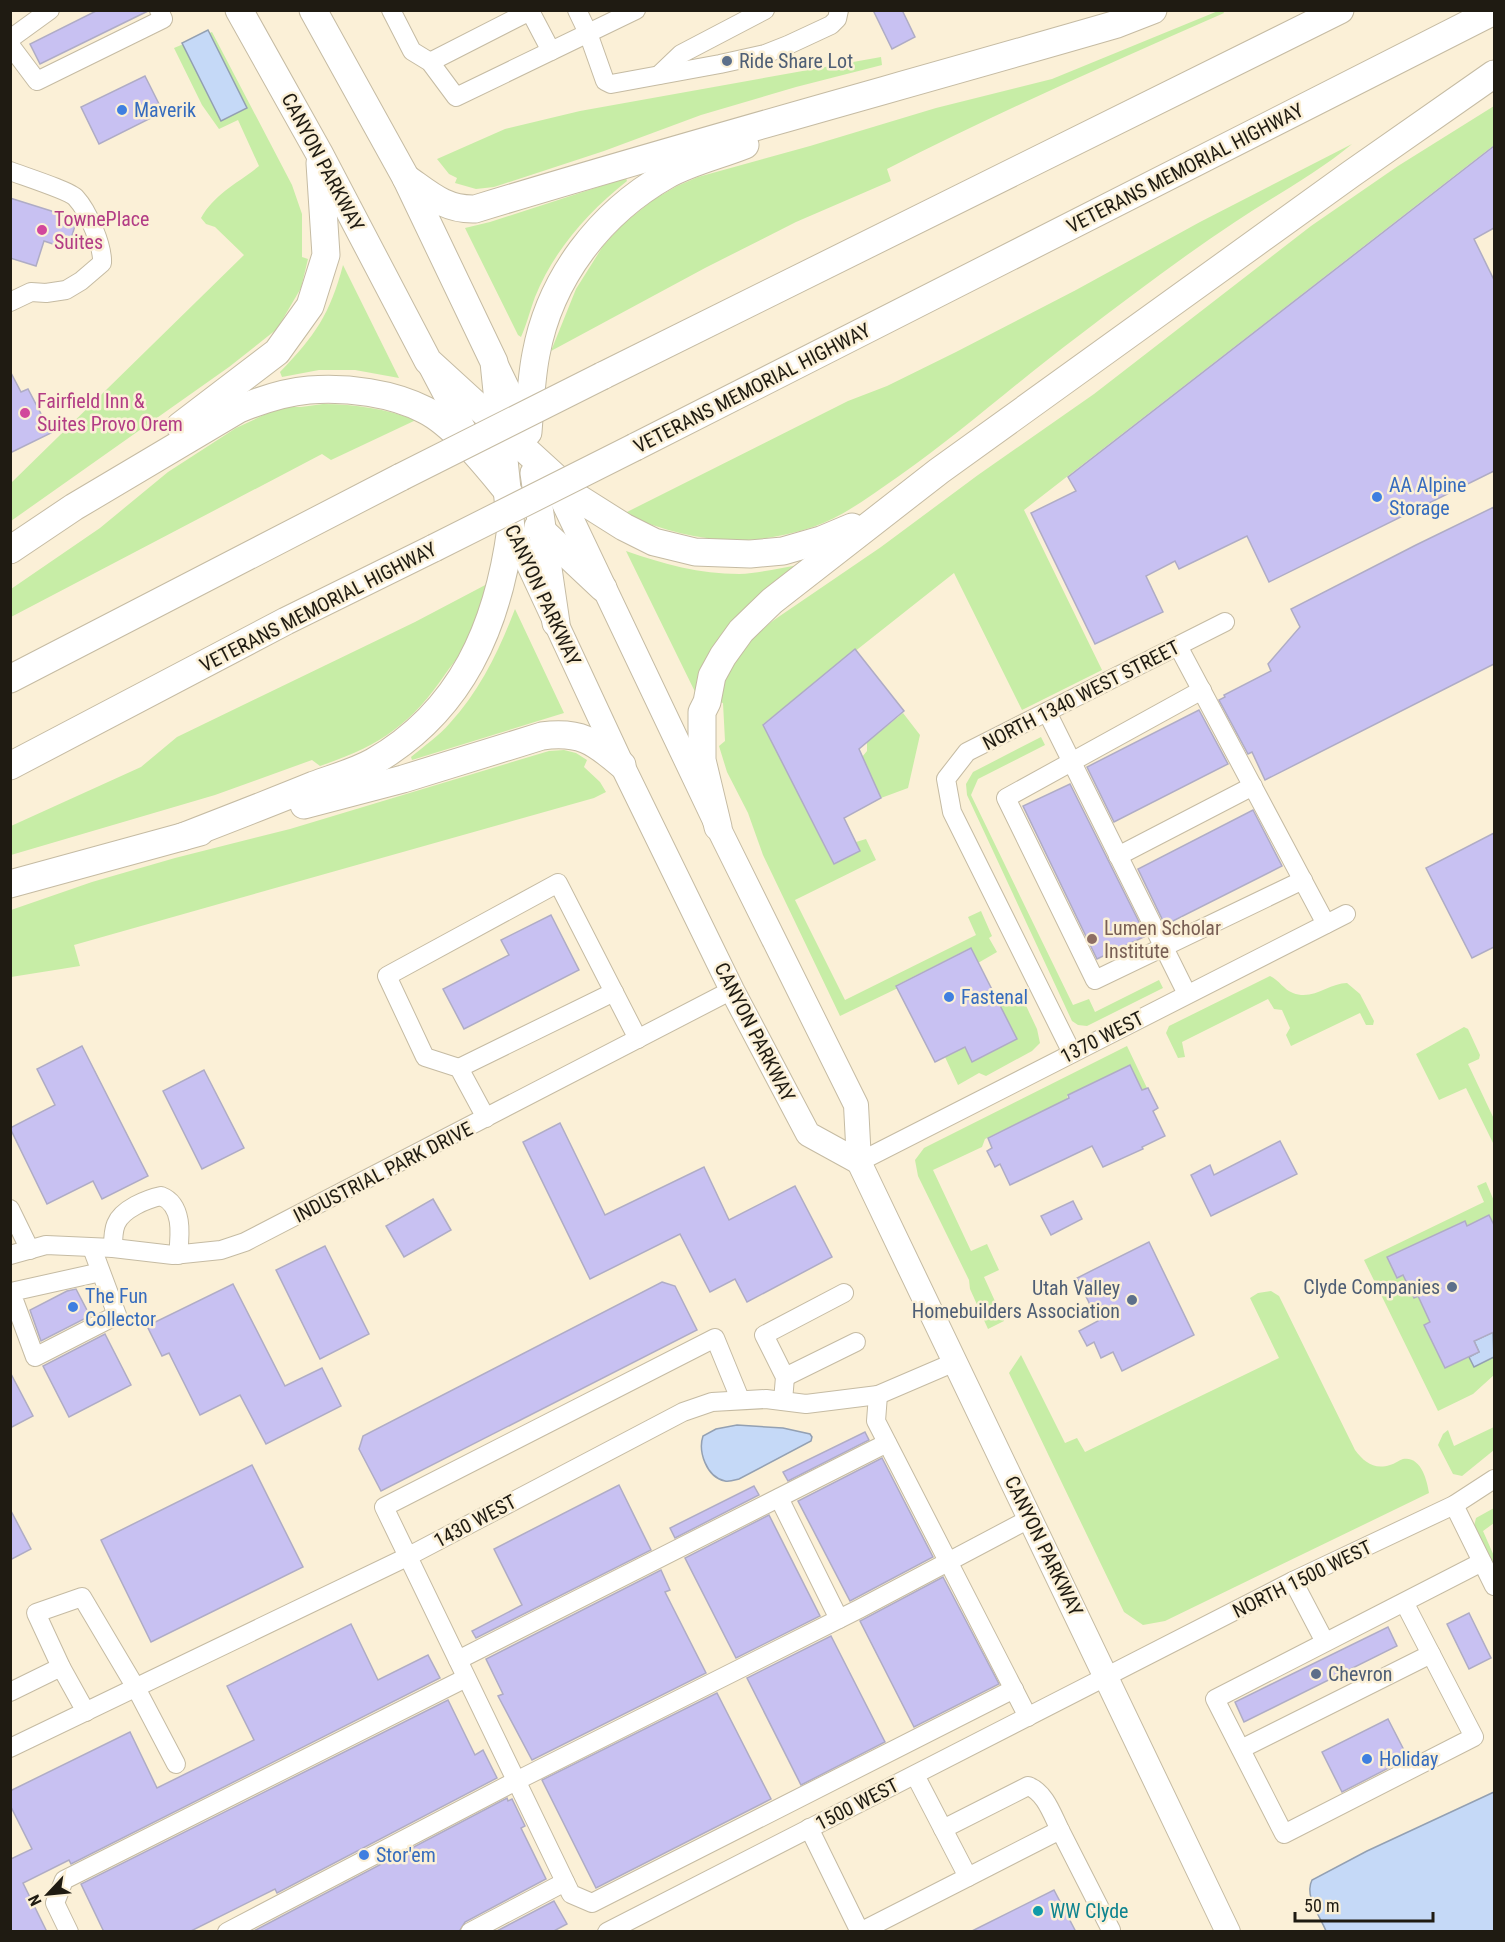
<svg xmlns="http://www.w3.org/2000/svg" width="1505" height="1942" font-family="'Roboto Condensed',sans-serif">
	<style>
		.green { fill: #c7eda6 }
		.water { fill: #c5d9f7; stroke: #93a0b2; stroke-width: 1.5 }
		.building { fill: #c8c1f2; stroke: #afacc5; stroke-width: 1.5 }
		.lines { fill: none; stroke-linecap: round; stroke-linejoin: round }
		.minor-casing { stroke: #c5bba3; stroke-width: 20 }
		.major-casing { stroke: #c5bba3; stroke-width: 26 }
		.highway-casing { stroke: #c5bba3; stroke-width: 29 }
		.minor { stroke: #fff; stroke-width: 18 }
		.major { stroke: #fff; stroke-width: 24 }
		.highway { stroke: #fff; stroke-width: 27 }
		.highway-bridge-casing { stroke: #c5bba3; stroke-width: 29; stroke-linecap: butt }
		.highway-bridge { stroke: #fff; stroke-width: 27 }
		.service-dot { fill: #5c6f8a; stroke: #fbf0d7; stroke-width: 2 }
		.shop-dot { fill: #3f7fe0; stroke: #fbf0d7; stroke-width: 2 }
		.hotel-dot { fill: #d1479c; stroke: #fbf0d7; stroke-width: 2 }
		.education-dot { fill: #8d6e63; stroke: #fbf0d7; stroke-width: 2 }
		.culture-dot { fill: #0f9aa8; stroke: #fbf0d7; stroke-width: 2 }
		.labels { text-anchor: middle; stroke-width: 5; stroke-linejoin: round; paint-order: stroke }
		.service-label { font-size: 20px; fill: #4e5e75; stroke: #fbf0d7; text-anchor: start }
		.shop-label { font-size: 20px; fill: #366cbe; stroke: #fbf0d7; text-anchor: start }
		.street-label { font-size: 20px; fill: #1f1b12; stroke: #fbf0d7 }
		.hotel-label { font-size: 20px; fill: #b23c85; stroke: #fbf0d7; text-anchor: start }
		.education-label { font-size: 20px; fill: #785e54; stroke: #fbf0d7; text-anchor: start }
		.culture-label { font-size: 20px; fill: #0d838f; stroke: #fbf0d7; text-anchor: start }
	</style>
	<rect width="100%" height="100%" fill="#fbf0d7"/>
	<g class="green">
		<path d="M1218,11H1223L1224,13C1110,63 997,113 887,169L891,181L796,222L705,268L551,351L576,289L603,246L623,224L653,200L677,186L698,177L810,146L936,108L1052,79Z"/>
		<path d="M212,32L292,185L302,214V257L308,259L301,288L277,329L229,367L11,521V483L244,255L215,227L206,224L201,218C214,194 238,183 259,166L238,120L219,129L202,105L174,48Z"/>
		<path d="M881,57L882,65L796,87L701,115L604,151L494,187L476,189L455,183L457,178L449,174L437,159L505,129L580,111Z"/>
		<path d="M1494,106V145L1024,510L1102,670L1022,710L954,573L763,724L833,863L860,851L856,842L866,839L876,860L795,900L845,1000L976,935L968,917L981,911L992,936L989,938L997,952L978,963L970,948L897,985L898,988L840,1016L763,855L748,813L727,772L719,746L725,741L723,703L719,702C727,664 744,643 774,620L881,547L978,475L1094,394L1311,226L1398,166Z"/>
		<path d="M1352,144C1316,174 1274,196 1235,222C1182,257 1131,296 1081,334C1019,380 962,432 899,476C871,495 845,516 813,527C744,550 689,541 623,514L848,401L887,386L956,352L1076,290L1200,222Z"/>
		<path d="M626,178L627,181C588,212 554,250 535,297C530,310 527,324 521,337L518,335L465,228L490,222Z"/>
		<path d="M343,265L399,378L355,370H319L282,377L280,372C315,336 330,314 343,265Z"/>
		<path d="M323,404C356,404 385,409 416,420L331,460L322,454L11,617V589L100,528L168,472L236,428L281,407H301Z"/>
		<path d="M626,551C663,564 700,574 739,574C759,573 780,568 799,565L700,702Z"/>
		<path d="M491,582C483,602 476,622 467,642C462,653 453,663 446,673C411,725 379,746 320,766L312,760L215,795L11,855V826L141,767L177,737L415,622Z"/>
		<path d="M515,609L564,713L412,760L411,757C424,746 439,736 450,723C480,690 499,651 515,609Z"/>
		<path d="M903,713L920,735L908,788L881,798L862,757L867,751V742Z"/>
		<path d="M1041,737L1045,745L978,779L971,795L1073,1005L1089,999L1095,1012L1159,980L1163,988L1087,1026L1078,1025L1072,1021L967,795L966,784L973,772Z"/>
		<path d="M564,750L576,753L587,760L584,767L600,782L606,792L594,798L74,945L80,966L11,977V910L92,882L175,858L290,829L549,751Z"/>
		<path d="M1270,976C1279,980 1284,990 1293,993C1313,1001 1329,983 1347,983L1360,994L1374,1021L1373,1025H1366L1360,1013L1291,1046L1286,1035L1290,1028L1282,1010L1274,1009L1268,999L1182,1042L1185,1057L1178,1058L1166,1033L1169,1026Z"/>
		<path d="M1021,995L1037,1029L1040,1043L1032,1051L986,1076L979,1073L958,1085L945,1057L965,1047L972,1062L1017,1039L1000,1006Z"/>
		<path d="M1464,1027L1468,1029L1480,1055L1479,1059L1468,1064L1494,1119V1145L1466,1088L1439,1100L1416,1054Z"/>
		<path d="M1127,1046L1147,1088L1141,1091L1128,1066L1067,1096L1068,1099L985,1139L982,1147L933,1170L971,1251L987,1244L999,1270L984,1277L1004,1321L988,1329L970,1289L969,1280L918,1176L915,1160L924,1148Z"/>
		<path d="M1486,1182L1494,1201V1225L1489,1215L1467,1226L1464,1221L1418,1244L1397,1278L1403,1275L1414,1298L1418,1296L1430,1322L1424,1325L1445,1368L1469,1357L1474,1367L1494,1357V1375L1473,1394L1438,1411L1364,1260L1484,1202L1477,1186Z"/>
		<path d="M1271,1291L1279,1296L1355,1450C1364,1462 1374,1470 1390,1465C1395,1464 1399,1460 1403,1459C1421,1456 1427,1480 1429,1493L1165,1621L1143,1625L1124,1612L1009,1373L1021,1355L1065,1443L1077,1438L1085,1452L1279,1358L1250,1298L1258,1293Z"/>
		<path d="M1494,1427V1450L1462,1476L1453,1474L1438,1445L1443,1434L1448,1430L1454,1446Z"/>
		<path d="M1494,1508V1523L1483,1531L1494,1556V1566L1474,1526L1476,1518Z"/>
	</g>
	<g class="water">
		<path d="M208,30L247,108L221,121L182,43Z"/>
		<path d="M1493,1332L1494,1357L1474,1367L1469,1357L1479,1352L1474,1341Z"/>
		<path d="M737,1425L783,1428L810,1434L812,1437L811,1441L739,1479C735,1480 729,1482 725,1481C706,1477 698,1451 703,1436L716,1429Z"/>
		<path d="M1494,1792V1931H1326C1320,1916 1304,1896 1312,1880L1367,1851Z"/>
	</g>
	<g class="building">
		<path d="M98,10L148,11L40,64L30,44Z"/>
		<path d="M873,10H902L915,37L892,49Z"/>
		<path d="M145,76L163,112L99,144L81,107Z"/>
		<path d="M1494,146V228L1474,239L1494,280V471L1269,582L1247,536L1179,569L1175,561L1146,576L1163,612L1095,644L1031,513L1076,491L1068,477Z"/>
		<path d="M10,198L77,219L68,249L44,241L36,266L10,258Z"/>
		<path d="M10,371L21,392L28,389L51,433L10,453Z"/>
		<path d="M1494,507V664L1265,780L1252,752L1248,754L1219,700L1225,697L1224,695L1271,671L1268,664L1300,627L1291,609L1416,545Z"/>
		<path d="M855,649L904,711L859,749L881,798L844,818L860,851L834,864L763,725Z"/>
		<path d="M1199,710L1228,764L1114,822L1087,767Z"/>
		<path d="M1070,784L1146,936L1097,959L1023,806Z"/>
		<path d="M1253,810L1282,866L1165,925L1138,869Z"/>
		<path d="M1494,833V947L1472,958L1426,868Z"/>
		<path d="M551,915L579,970L464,1029L443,989L509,955L501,940Z"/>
		<path d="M971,948L1017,1039L972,1062L965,1047L935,1062L896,986Z"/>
		<path d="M82,1046L148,1176L102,1199L93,1181L47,1204L10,1128L55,1105L37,1069Z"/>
		<path d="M1130,1065L1142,1090L1148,1088L1158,1108L1153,1111L1165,1136L1142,1147L1143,1149L1103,1167L1092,1146L1010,1185L1000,1164L995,1167L987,1151L992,1148L988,1138L1069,1098L1068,1095Z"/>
		<path d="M204,1070L244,1148L202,1169L163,1091Z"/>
		<path d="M560,1123L605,1215L704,1167L729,1220L795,1186L832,1257L747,1302L735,1279L710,1292L680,1234L590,1279L523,1142Z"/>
		<path d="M1280,1141L1297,1174L1211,1216L1191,1175L1210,1165L1214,1175Z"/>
		<path d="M433,1199L451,1230L404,1257L386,1226Z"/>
		<path d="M1073,1201L1082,1219L1051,1235L1041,1216Z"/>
		<path d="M1489,1215L1494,1225V1332L1474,1341L1479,1352L1445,1368L1424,1325L1430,1322L1418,1296L1414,1298L1403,1275L1397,1278L1387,1257L1465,1221L1467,1226Z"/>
		<path d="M1149,1242L1194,1335L1122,1371L1113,1352L1101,1358L1094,1342L1087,1346L1079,1331L1098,1321L1077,1278Z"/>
		<path d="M325,1246L369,1334L320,1359L276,1270Z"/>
		<path d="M662,1282L675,1286L697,1330L381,1491L359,1449L363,1436Z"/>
		<path d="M233,1284L285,1386L322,1368L341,1406L266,1444L240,1395L200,1415L169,1353L162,1356L147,1326Z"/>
		<path d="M76,1289L90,1316L41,1341L30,1310L67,1291Z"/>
		<path d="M105,1334L131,1385L69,1417L43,1366Z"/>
		<path d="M10,1372L33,1416L10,1428Z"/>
		<path d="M865,1432L869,1440L788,1481L783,1472Z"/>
		<path d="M882,1458L933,1557L850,1601L798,1501Z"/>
		<path d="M252,1465L303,1567L151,1642L101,1540Z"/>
		<path d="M619,1485L651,1550L476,1638L472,1631L522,1605L494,1549Z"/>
		<path d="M754,1486L759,1495L675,1538L670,1528Z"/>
		<path d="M10,1509L31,1549L10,1560Z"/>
		<path d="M769,1515L820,1616L736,1658L685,1558Z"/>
		<path d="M661,1570L670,1590L665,1592L706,1673L532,1760L498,1696L503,1694L486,1659Z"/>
		<path d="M943,1577L999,1684L914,1727L860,1621Z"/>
		<path d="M1469,1613L1491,1658L1469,1669L1447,1624Z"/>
		<path d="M351,1624L378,1680L428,1655L440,1678L71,1864L69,1860L23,1883L47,1932H10V1857L11,1859L32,1849L10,1805V1791L130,1732L157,1788L254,1740L227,1686Z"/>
		<path d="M1388,1627L1397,1646L1244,1722L1235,1702Z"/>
		<path d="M831,1636L885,1742L801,1785L747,1678Z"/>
		<path d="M717,1693L771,1799L596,1888L542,1780Z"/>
		<path d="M448,1700L475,1755L483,1750L497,1778L277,1893L275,1889L189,1932H104L81,1884Z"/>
		<path d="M1388,1719L1408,1758L1342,1792L1322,1752Z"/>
		<path d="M507,1798L508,1801L512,1799L525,1826L521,1828L546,1879L465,1922L459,1932H252Z"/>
		<path d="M1054,1890L1076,1932H970Z"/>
		<path d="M554,1901L567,1924L552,1932H495Z"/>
	</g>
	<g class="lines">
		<defs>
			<g id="minor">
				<path d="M391,10L412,51L430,62L456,97L636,10"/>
				<path d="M577,10L588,33L605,81L611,84L720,64L765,54L788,45L831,25L837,19L839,10"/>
				<path d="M10,39L50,10"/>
				<path d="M10,45L37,81L163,19L159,10"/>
				<path d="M430,62L530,11L551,51"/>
				<path d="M659,75L681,54L765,10"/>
				<path d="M10,171C23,176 70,191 76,198C88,211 103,246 102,263L81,281L66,290L46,293L31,292L10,302"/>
				<path d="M1178,646L1326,924"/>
				<path d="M1202,690L1006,798L1095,980L1303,880"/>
				<path d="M1047,712L1187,994"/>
				<path d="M1118,856L1253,786"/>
				<path d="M1072,1053L952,812L946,779L967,752L1225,622"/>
				<path d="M459,1068L614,992"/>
				<path d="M486,1118L459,1068L425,1057L387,976L558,883L638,1039"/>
				<path d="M859,1162L1346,914"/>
				<path d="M10,1209L30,1250"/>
				<path d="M92,1248L117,1315L35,1357L11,1292L101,1272"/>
				<path d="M113,1248C113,1240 113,1231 116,1224C122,1209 147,1199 161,1196C184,1205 180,1236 178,1255"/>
				<path d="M10,1255L46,1245L113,1248L173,1255L221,1250L245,1242L732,990"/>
				<path d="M785,1377L856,1342"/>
				<path d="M878,1395L876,1421L1028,1717"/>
				<path d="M740,1399L715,1338L384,1507L571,1894L592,1903L1014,1689"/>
				<path d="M783,1401L785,1377L764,1335L844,1293"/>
				<path d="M779,1498L839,1619"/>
				<path d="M1454,1505L1494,1586"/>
				<path d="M1293,1581L1325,1642"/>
				<path d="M1404,1602L1474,1737L1284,1834L1215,1699L1482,1562"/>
				<path d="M458,1660L887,1443"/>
				<path d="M61,1667L36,1613L82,1597L136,1688L176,1764"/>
				<path d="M10,1692L61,1667L86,1712"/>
				<path d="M10,1748L407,1557L683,1412L712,1402L766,1399L806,1404L878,1395L955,1362"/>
				<path d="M1241,1749L1431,1654"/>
				<path d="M809,1828L860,1932"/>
				<path d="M943,1829L1028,1786C1045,1792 1052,1814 1060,1830"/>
				<path d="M968,1877L1060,1830L1111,1930"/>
				<path d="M69,1932L55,1903L64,1880L466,1678"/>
				<path d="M227,1932L516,1781L859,1609L1031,1518"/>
				<path d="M470,1932L565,1882"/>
				<path d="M607,1932L1293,1581L1454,1505L1494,1479"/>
				<path d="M860,1932L968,1877L915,1775"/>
			</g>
			<g id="major">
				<path d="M431,367L472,445"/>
				<path d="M497,367L529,433"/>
				<path d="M550,474L718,827L856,1105L859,1162L1228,1932"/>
				<path d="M508,520L622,765L732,990L808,1134L859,1162"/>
			</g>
			<g id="highway">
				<path d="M239,10L319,153L428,361L578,498L624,527L654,542L695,552L750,554L783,551L821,540L852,527"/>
				<path d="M406,178C429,194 445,210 475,209C688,144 903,86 1117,24L1153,10"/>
				<path d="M602,376L1340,10"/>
				<path d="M180,426L277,352L310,306L326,255L320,163"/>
				<path d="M528,432C530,407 531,379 536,354C550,278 600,213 667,175C690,162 720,155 745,145"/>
				<path d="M635,447L1494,11"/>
				<path d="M534,473L556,623"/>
				<path d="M538,527L603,588"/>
				<path d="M10,550L74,507L239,409C261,400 285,392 309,390C347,387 392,393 425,410C455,425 488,468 509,493"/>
				<path d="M10,679L401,477"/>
				<path d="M10,766L286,621L434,548"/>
				<path d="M304,805L403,779L542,736C580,731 594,741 622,765"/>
				<path d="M718,827L702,760V712L707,702L712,676L723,656L741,631L772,601L939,471L1351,174L1494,74"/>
				<path d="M182,837C226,820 270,803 314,785C333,778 355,772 373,762C462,711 498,626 511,528L494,362L406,178L313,10"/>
				<path d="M10,884L200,832"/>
			</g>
		</defs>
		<use href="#minor" class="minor-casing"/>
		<use href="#major" class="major-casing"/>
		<use href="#highway" class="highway-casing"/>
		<use href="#minor" class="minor"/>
		<use href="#major" class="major"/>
		<use href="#highway" class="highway"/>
		<defs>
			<g id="highway-bridge">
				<path d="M401,477L602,376"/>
				<path d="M434,548L635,447"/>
			</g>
		</defs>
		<use href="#highway-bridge" class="highway-bridge-casing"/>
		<use href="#highway-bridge" class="highway-bridge"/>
	</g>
	<g class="service-dot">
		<circle cx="727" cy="61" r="6"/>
		<circle cx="1452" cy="1287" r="6"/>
		<circle cx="1132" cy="1300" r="6"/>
		<circle cx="1316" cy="1674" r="6"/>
	</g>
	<g class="shop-dot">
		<circle cx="122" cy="110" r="6"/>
		<circle cx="1377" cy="497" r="6"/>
		<circle cx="949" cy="997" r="6"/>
		<circle cx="73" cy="1307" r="6"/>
		<circle cx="1367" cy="1759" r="6"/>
		<circle cx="364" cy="1855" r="6"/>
	</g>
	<g class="hotel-dot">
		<circle cx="42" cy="230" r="6"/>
		<circle cx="25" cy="413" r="6"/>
	</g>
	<circle class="education-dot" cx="1092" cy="939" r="6"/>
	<circle class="culture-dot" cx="1038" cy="1911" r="6"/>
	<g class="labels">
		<g class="service-label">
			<text x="739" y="68">Ride Share Lot</text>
			<text x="1440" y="1294" text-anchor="end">Clyde Companies</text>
			<text x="1120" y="1295" text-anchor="end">Utah Valley<tspan x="1120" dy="23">Homebuilders Association</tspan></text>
			<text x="1328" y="1681">Chevron</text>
		</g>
		<g class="shop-label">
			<text x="134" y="117">Maverik</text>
			<text x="1389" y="492">AA Alpine<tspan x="1389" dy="23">Storage</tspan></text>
			<text x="961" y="1004">Fastenal</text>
			<text x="85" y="1303">The Fun<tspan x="85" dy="23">Collector</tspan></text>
			<text x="1379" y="1766">Holiday</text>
			<text x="376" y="1862">Stor'em</text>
		</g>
		<g class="street-label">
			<text transform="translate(323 162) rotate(62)" y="7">CANYON PARKWAY</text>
			<text transform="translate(1185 168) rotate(-27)" y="7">VETERANS MEMORIAL HIGHWAY</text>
			<text transform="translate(752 388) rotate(-27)" y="7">VETERANS MEMORIAL HIGHWAY</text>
			<text transform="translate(543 595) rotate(65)" y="7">CANYON PARKWAY</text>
			<text transform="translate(318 607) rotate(-27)" y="7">VETERANS MEMORIAL HIGHWAY</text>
			<text transform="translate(1081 695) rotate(-27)" y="7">NORTH 1340 WEST STREET</text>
			<text transform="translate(755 1032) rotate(63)" y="7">CANYON PARKWAY</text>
			<text transform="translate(1102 1037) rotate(-27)" y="7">1370 WEST</text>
			<text transform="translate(383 1172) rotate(-27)" y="7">INDUSTRIAL PARK DRIVE</text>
			<text transform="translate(475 1521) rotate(-28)" y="7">1430 WEST</text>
			<text transform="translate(1044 1546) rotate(64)" y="7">CANYON PARKWAY</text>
			<text transform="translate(1302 1579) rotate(-26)" y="7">NORTH 1500 WEST</text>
			<text transform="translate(857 1804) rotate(-27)" y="7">1500 WEST</text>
		</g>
		<g class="hotel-label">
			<text x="54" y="226">TownePlace<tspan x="54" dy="23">Suites</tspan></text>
			<text x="37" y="408">Fairfield Inn &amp;<tspan x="37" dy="23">Suites Provo Orem</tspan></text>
		</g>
		<g class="education-label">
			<text x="1104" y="935">Lumen Scholar<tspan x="1104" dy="23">Institute</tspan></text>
		</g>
		<g class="culture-label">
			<text x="1050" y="1918">WW Clyde</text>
		</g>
	</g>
	<rect width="1505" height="1942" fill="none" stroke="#1f1b12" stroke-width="24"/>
	<g transform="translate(48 1894) rotate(244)" stroke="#fbf0d7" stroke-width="4.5" paint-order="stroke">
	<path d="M0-4.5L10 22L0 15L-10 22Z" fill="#1f1b12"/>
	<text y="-9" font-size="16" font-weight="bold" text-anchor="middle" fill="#1f1b12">N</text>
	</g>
	<path d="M1295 1912v9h138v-9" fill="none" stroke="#1f1b12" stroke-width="3"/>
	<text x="1304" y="1912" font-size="18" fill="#1f1b12" stroke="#fbf0d7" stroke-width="4.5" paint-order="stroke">50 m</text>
</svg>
